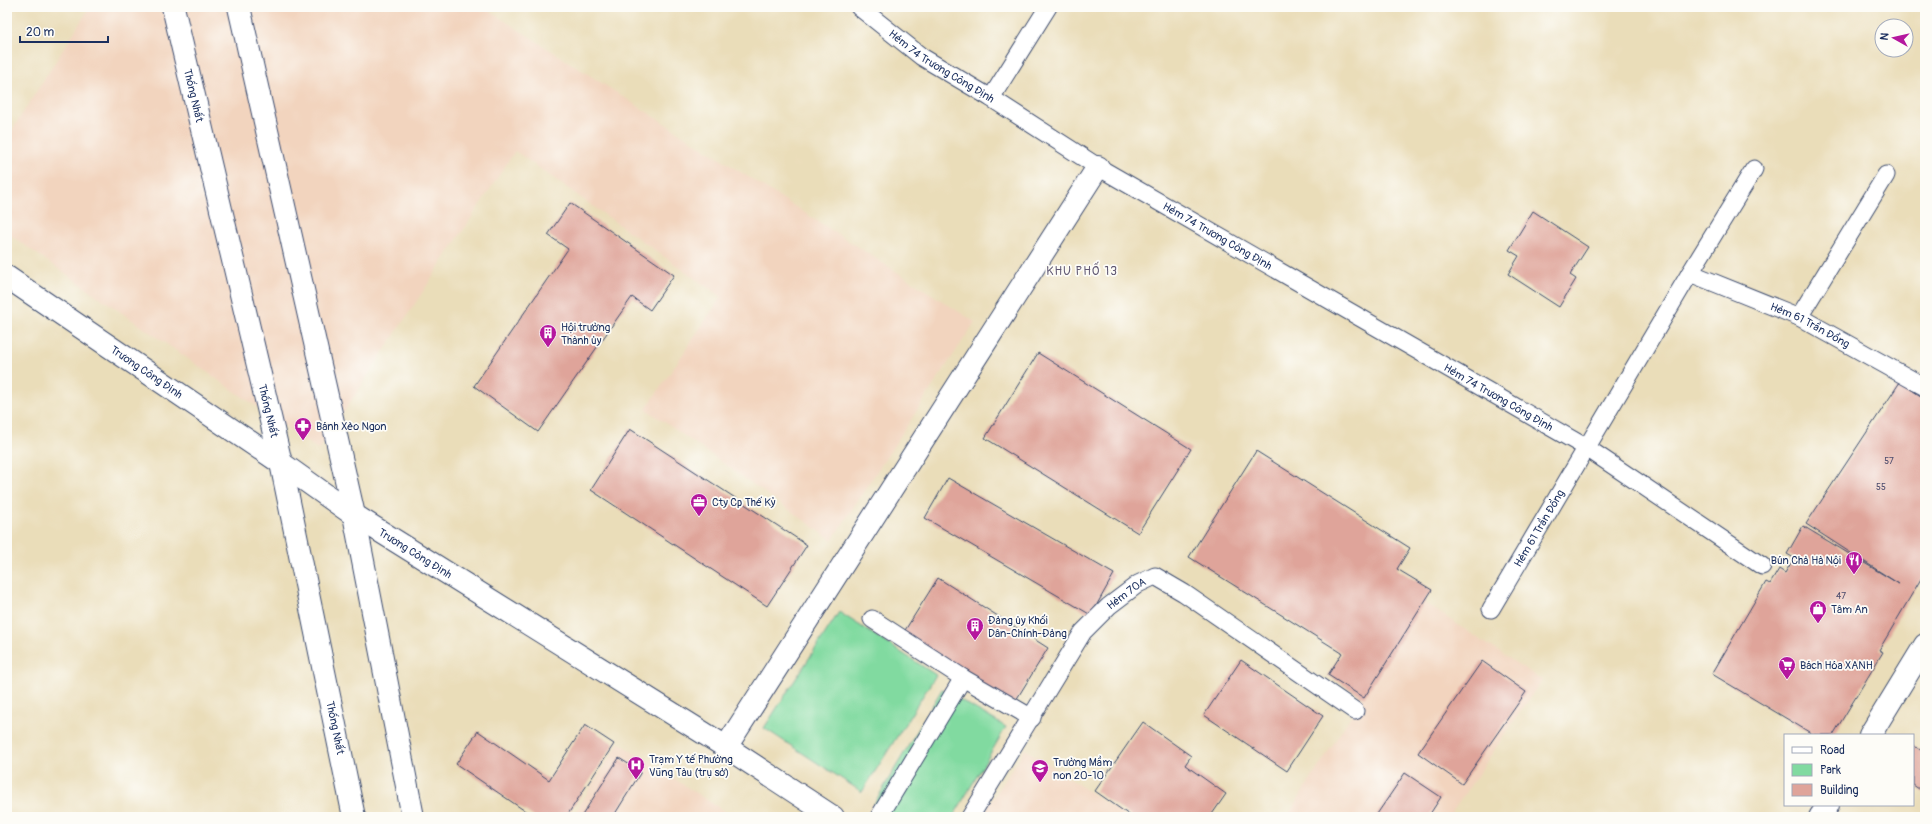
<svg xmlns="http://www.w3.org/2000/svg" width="1932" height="824" font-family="Pangolin,sans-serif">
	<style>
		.built { fill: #f2d4be }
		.green { fill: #81daa0; stroke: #4e847f }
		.building { fill: #dfa49a }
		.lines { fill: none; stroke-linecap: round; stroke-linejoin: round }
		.lane-casing { stroke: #3a496c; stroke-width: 19 }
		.street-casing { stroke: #3a496c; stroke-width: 24 }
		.secondary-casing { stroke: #3a496c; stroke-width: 24 }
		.lane { stroke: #fff; stroke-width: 17 }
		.street { stroke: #fff; stroke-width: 22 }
		.secondary { stroke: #fff; stroke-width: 22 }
		.labels { text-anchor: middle; stroke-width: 3.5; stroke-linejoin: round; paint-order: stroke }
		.number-label { font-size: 9px; fill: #4c4c6d }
		.street-label { font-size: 11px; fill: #1b2f5e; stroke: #fdfcf7 }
		.poi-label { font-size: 11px; fill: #1b2f5e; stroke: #fdfcf7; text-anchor: start }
		.neighbourhood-label { font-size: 12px; letter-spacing: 1px; fill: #605873; stroke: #fdfcf7 }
	</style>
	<rect width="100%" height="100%" fill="#fdfcf7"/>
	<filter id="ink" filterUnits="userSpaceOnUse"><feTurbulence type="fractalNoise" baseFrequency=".025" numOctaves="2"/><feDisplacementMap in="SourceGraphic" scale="8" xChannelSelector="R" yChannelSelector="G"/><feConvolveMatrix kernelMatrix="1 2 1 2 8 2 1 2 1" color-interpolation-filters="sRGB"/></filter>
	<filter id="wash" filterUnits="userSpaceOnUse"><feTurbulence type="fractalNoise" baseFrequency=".012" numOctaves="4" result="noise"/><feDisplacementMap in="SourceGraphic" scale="16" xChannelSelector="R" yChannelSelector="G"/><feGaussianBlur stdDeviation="0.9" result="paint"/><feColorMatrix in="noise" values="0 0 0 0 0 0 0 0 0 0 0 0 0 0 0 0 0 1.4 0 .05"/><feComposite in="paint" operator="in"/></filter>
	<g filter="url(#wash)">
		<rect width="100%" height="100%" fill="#eaddb9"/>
		<g class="built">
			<path d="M90,7H483L975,322L832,540L646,409L721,297L515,151L319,450L7,233V138Z"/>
			<path d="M1423,602L1542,680L1449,817H1287Z"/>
			<path d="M619,743L733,817H572Z"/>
			<path d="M1025,749L1127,817H981Z"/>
		</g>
		<g class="green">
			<path d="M839,612L936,675L862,792L764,728Z"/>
			<path d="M942,689L1006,727L953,817H896L874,804Z"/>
		</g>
		<g id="blocks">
			<g class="building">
				<path d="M570,203L674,275L650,310L632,297L538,432L474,386L568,249L548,235Z"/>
				<path d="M1533,211L1588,247L1570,275L1576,279L1559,307L1508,274L1519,256L1509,250Z"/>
				<path d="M1038,353L1191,449L1138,533L985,438Z"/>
				<path d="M1900,382L1925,399V572L1879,650L1883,652L1833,735H1814L1712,674L1766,582L1770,584L1779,569L1785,573L1794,558L1787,554L1803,526L1899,584L1806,524Z"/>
				<path d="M630,429L807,545L767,606L591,490Z"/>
				<path d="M1256,451L1410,548L1397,569L1432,590L1364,698L1328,675L1342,653L1189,557Z"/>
				<path d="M948,478L1114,574L1091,615L925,518Z"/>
				<path d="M938,578L1048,648L1013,705L902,635Z"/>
				<path d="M1241,660L1323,716L1287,771L1204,715Z"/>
				<path d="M1482,661L1526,692L1462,784L1418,753Z"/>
				<path d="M1143,722L1191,756L1185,765L1226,794L1210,817H1132L1095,791Z"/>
				<path d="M585,725L614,744L566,817H534L456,764L478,731L549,780Z"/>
				<path d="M1913,745L1925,753V793L1913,785Z"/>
				<path d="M619,758L641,772L613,817H581Z"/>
				<path d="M1405,773L1441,797L1428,817H1375Z"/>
			</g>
		</g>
	</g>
	<g filter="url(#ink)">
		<use href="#blocks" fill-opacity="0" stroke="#3a496c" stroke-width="1"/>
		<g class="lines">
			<defs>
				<g id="lane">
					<path id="s1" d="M859,7L922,57L991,98L1098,167L1587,448L1762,566"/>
					<path d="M991,98L1048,7"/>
					<path id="s2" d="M1690,273L1799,317L1925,387"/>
					<path d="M1799,317L1886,175"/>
					<path id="s3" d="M1491,609L1690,273L1754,169"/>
					<path d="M872,619L963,678L1032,718"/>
					<path d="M879,817L963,678"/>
					<path id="s4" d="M970,817L1083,632L1109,606L1138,584L1155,576L1184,593L1355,711"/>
				</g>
				<g id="street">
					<path d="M1870,735L1925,645"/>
					<path d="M726,747L1098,167"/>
					<path d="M1820,817L1828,805"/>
				</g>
				<g id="secondary">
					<path id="s5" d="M173,7L281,463L354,817"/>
					<path d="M239,7L354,515L413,817"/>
					<path id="s6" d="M7,277L281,463L354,515L726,747L833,817"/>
				</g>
			</defs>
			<use href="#lane" class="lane-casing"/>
			<use href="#street" class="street-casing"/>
			<use href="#secondary" class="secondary-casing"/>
			<use href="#lane" class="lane"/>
			<use href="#street" class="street"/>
			<use href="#secondary" class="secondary"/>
		</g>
	</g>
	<defs>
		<symbol id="building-pin" viewBox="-11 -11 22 30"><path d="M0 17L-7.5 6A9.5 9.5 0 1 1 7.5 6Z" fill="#b5179e" stroke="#fdfcf7"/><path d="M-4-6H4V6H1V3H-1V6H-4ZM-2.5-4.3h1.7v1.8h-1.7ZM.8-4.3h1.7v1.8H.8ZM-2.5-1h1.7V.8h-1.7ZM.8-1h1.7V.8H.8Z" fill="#fff"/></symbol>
		<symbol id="pharmacy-pin" viewBox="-11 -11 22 30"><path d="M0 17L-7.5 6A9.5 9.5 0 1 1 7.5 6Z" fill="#b5179e" stroke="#fdfcf7"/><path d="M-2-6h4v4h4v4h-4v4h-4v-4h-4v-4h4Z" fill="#fff"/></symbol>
		<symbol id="office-pin" viewBox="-11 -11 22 30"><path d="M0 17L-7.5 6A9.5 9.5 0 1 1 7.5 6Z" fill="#b5179e" stroke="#fdfcf7"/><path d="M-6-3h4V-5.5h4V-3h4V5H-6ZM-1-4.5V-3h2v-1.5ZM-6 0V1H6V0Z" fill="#fff"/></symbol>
		<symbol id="restaurant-pin" viewBox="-11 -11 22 30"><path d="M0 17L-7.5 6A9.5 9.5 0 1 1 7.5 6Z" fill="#b5179e" stroke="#fdfcf7"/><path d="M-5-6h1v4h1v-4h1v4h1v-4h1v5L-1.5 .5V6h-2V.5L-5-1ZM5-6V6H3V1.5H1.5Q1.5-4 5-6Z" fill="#fff"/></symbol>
		<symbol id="shop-pin" viewBox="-11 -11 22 30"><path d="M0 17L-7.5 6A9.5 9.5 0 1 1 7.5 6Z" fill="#b5179e" stroke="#fdfcf7"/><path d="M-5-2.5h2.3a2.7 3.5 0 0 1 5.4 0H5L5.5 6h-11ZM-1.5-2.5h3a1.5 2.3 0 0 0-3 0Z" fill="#fff"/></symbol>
		<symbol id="supermarket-pin" viewBox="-11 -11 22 30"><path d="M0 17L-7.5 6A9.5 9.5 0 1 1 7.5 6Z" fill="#b5179e" stroke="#fdfcf7"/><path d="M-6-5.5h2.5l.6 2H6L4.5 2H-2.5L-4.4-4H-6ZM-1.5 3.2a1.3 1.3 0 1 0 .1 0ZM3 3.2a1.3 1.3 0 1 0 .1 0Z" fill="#fff"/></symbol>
		<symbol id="hospital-pin" viewBox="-11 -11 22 30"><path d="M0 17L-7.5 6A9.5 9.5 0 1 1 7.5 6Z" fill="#b5179e" stroke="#fdfcf7"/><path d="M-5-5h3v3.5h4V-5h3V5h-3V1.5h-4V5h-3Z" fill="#fff"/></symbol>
		<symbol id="school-pin" viewBox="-11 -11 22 30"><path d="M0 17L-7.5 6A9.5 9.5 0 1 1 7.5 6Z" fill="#b5179e" stroke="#fdfcf7"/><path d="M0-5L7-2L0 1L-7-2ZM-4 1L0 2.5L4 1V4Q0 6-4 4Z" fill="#fff"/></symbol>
	</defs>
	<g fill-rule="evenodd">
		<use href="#building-pin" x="538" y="323" width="20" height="27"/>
		<use href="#pharmacy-pin" x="293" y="416" width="20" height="27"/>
		<use href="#office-pin" x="689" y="492" width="20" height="27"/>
		<use href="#restaurant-pin" x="1844" y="550" width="20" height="27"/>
		<use href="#shop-pin" x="1808" y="599" width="20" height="27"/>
		<use href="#building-pin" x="965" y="616" width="20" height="27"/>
		<use href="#supermarket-pin" x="1777" y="655" width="20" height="27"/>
		<use href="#hospital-pin" x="626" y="755" width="20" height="27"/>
		<use href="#school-pin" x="1030" y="758" width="20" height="27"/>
	</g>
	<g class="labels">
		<g class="number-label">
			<text x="1889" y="464">57</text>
			<text x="1881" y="490">55</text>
			<text x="1841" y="599">47</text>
		</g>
		<g class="street-label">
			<text dy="4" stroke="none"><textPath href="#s1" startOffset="102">Hẻm 74 Trương Công Định</textPath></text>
			<text dy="4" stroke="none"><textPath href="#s5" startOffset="91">Thống Nhất</textPath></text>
			<text dy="4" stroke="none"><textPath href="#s1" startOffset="426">Hẻm 74 Trương Công Định</textPath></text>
			<text dy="4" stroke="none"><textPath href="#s2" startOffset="131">Hẻm 61 Trần Đồng</textPath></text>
			<text dy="4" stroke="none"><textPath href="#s6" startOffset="169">Trương Công Định</textPath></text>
			<text dy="4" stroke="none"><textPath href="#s1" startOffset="750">Hẻm 74 Trương Công Định</textPath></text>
			<text dy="4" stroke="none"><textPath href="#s5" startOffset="415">Thống Nhất</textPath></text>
			<text dy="4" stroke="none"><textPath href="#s3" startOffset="94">Hẻm 61 Trần Đồng</textPath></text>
			<text dy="4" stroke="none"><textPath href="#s6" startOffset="493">Trương Công Định</textPath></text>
			<text dy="4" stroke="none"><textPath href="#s4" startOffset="275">Hẻm 70A</textPath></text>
			<text dy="4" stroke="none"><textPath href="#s5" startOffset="739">Thống Nhất</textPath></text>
		</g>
		<g class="poi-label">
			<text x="561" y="331">Hội trường<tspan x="561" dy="13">Thành ủy</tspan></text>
			<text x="316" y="430">Bánh Xèo Ngon</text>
			<text x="712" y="506">Cty Cp Thế Kỷ</text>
			<text x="1841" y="564" text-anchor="end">Bún Chả Hà Nội</text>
			<text x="1831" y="613">Tâm An</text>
			<text x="988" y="624">Đảng ủy Khối<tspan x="988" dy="13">Dân-Chính-Đảng</tspan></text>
			<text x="1800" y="669">Bách Hóa XANH</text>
			<text x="649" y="763">Trạm Y tế Phường<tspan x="649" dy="13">Vũng Tàu (trụ sở)</tspan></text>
			<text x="1053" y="766">Trường Mầm<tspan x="1053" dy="13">non 20-10</tspan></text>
		</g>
		<g class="neighbourhood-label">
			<text x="1082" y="275">KHU PHỐ 13</text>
		</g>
	</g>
	<rect width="1932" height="824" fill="none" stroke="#fdfcf7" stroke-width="24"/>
	<rect x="1784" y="734" width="130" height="72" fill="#fdfcf7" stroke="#a3aaba"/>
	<rect x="1792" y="747" width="20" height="6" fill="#ffffff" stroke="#a3aaba"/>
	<text x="1820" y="754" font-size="12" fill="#1b2f5e">Road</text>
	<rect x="1792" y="764" width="20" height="12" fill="#81daa0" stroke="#a3aaba"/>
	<text x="1820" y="774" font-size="12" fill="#1b2f5e">Park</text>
	<rect x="1792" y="784" width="20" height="12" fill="#dfa49a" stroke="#a3aaba"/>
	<text x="1820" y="794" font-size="12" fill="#1b2f5e">Building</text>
	<g transform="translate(1894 38) rotate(278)"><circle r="19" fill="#fdfcf7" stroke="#a3aaba"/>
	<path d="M0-3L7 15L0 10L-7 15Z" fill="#b5179e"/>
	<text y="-6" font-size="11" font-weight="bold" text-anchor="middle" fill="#1b2f5e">N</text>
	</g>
	<path d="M20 36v6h88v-6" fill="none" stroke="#1b2f5e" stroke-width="2"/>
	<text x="26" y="36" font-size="12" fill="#1b2f5e" stroke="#fdfcf7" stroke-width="3" paint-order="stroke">20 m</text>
</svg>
